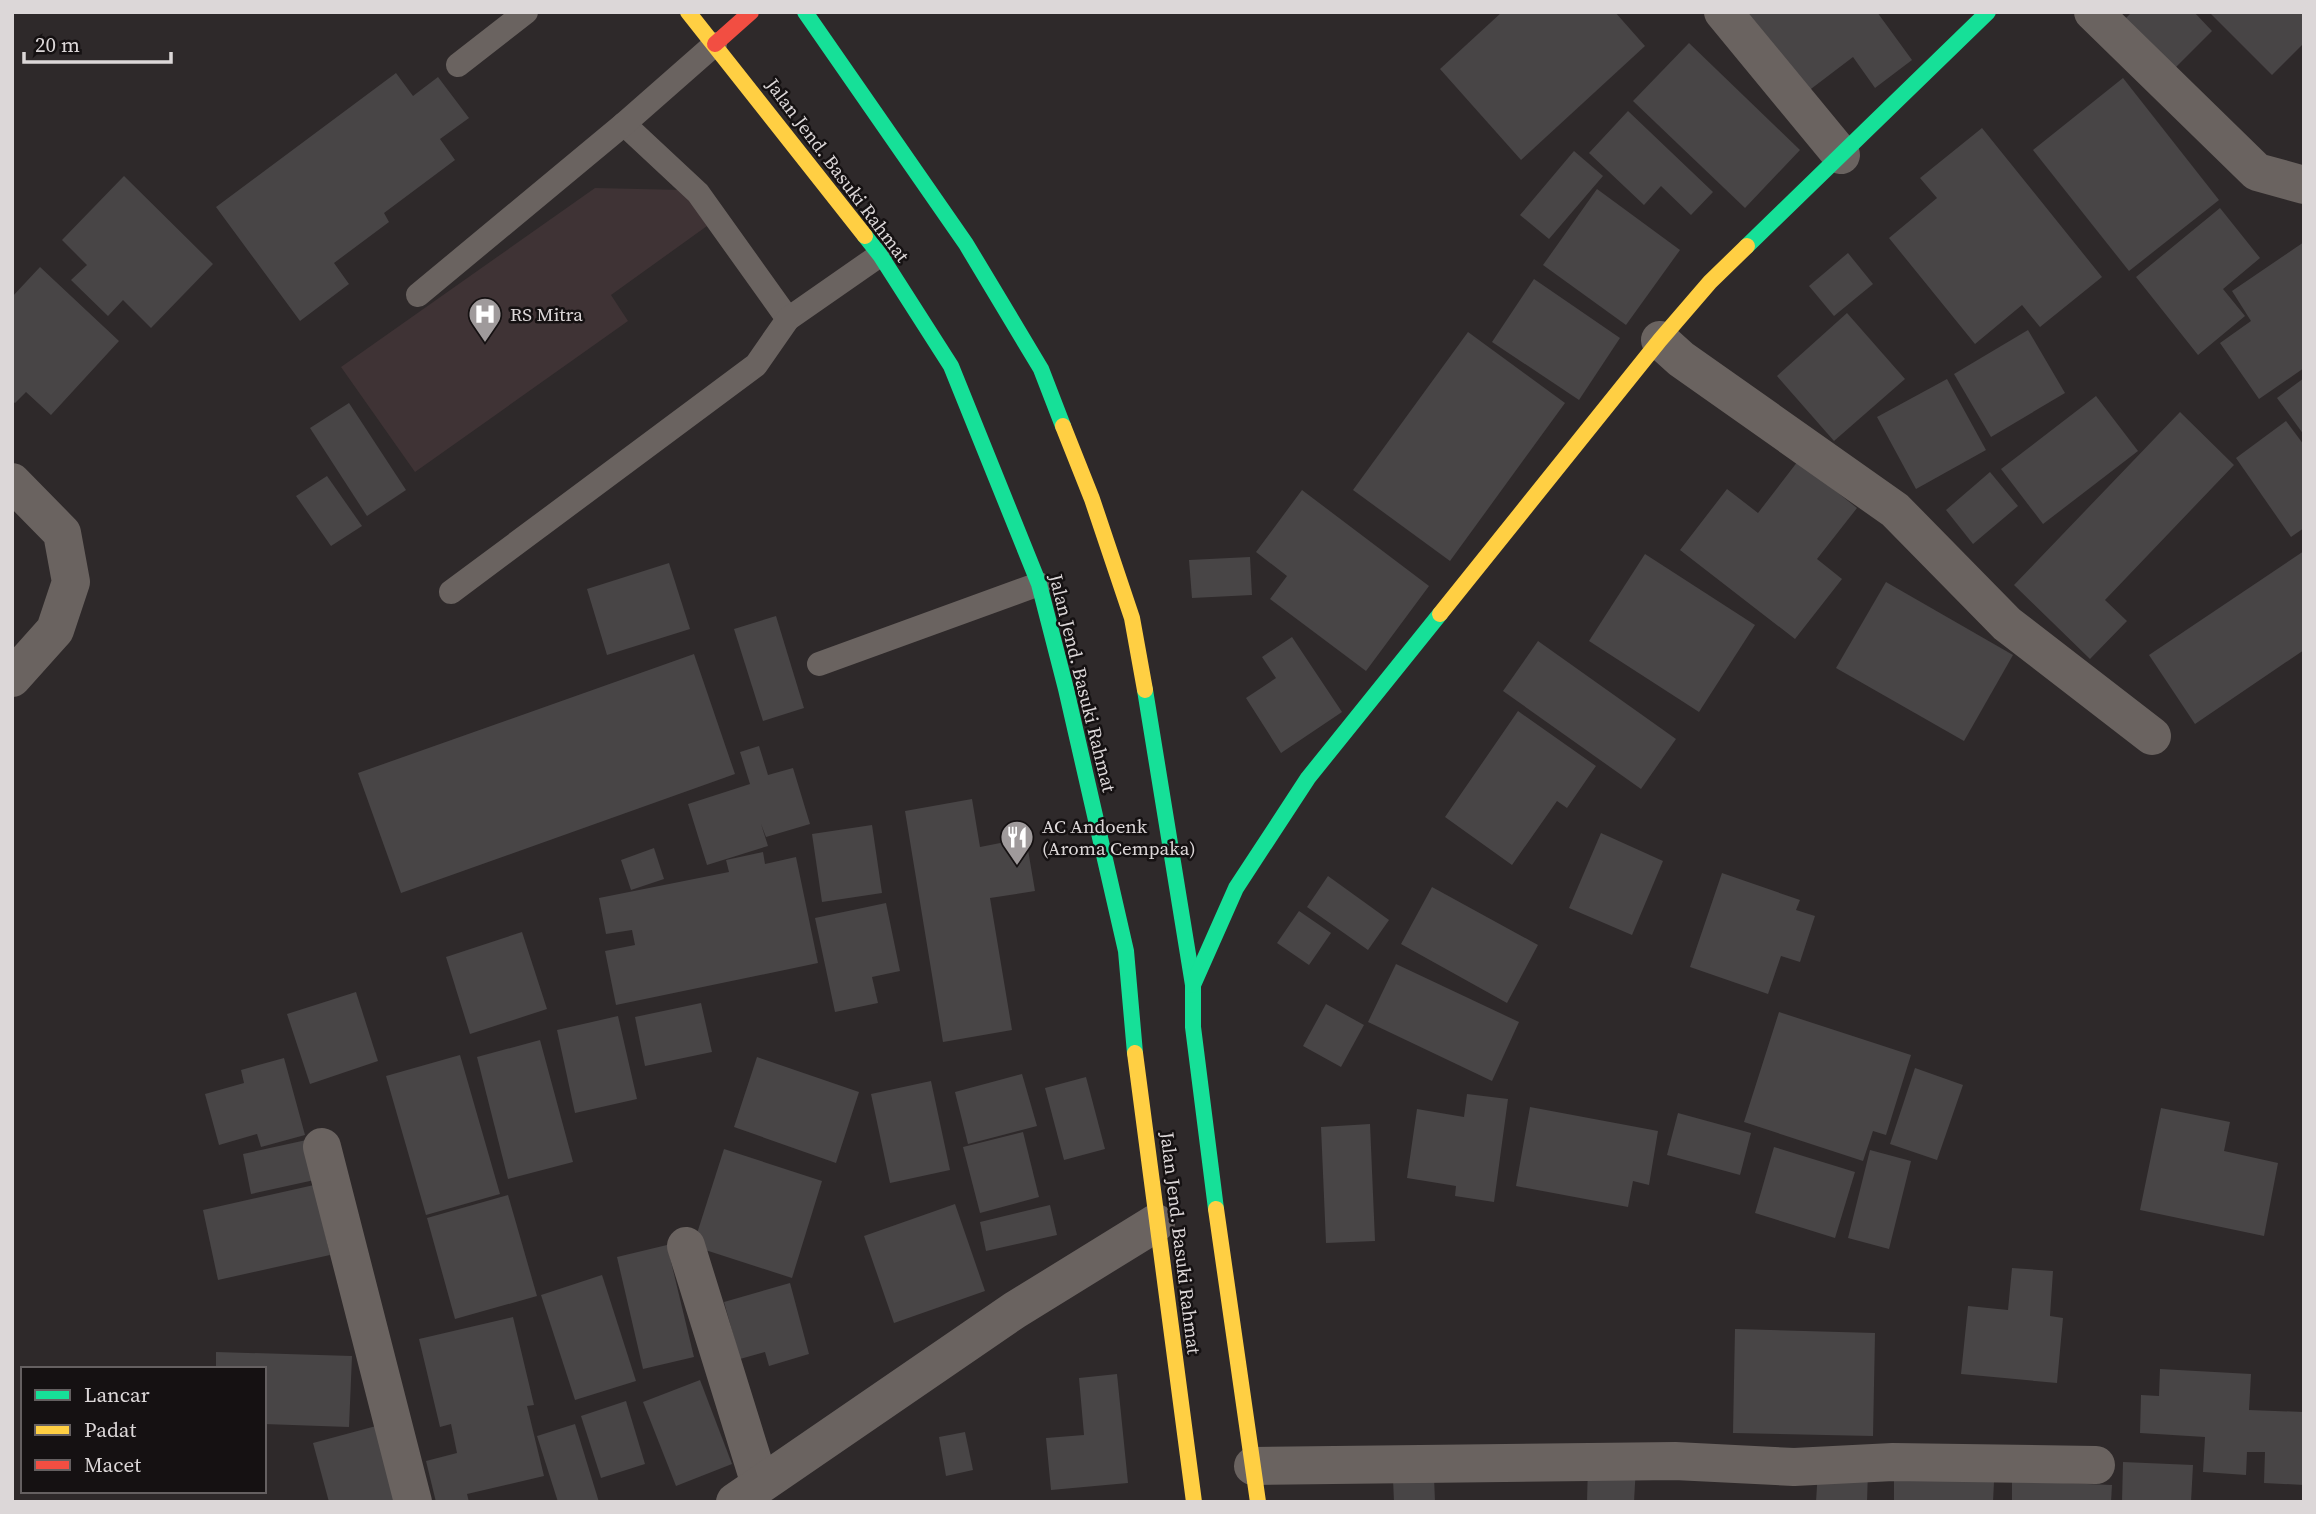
<svg xmlns="http://www.w3.org/2000/svg" width="2316" height="1514" font-family="'Source Serif 4',serif">
	<style>
		.built { fill: #3f3335 }
		.building { fill: #484546 }
		.lines { fill: none; stroke-linecap: round; stroke-linejoin: round }
		.lane { stroke: #6a6360; stroke-width: 24 }
		.street { stroke: #6a6360; stroke-width: 38 }
		.fast { stroke: #16e098; stroke-width: 16 }
		.slow { stroke: #ffcf43; stroke-width: 16 }
		.jam { stroke: #f24e42; stroke-width: 16 }
		.labels { text-anchor: middle; stroke-width: 5; stroke-linejoin: round; paint-order: stroke }
		.street-label { font-size: 19px; fill: #dcd7d8; stroke: #151112 }
		.poi-label { font-size: 19px; fill: #dcd7d8; stroke: #151112; text-anchor: start }
	</style>
	<rect width="100%" height="100%" fill="#2e292a"/>
	<path class="built" d="M595,188L683,190L707,226L611,295L628,321L415,472L341,367Z"/>
	<g class="building">
		<path d="M1502,12H1615L1645,46L1521,160L1440,69Z"/>
		<path d="M1740,12H1877L1912,60L1875,88L1853,57L1803,95Z"/>
		<path d="M2132,12H2194L2212,31L2172,71L2123,21Z"/>
		<path d="M2209,12H2304V43L2272,75Z"/>
		<path d="M1689,43L1800,150L1745,208L1633,101Z"/>
		<path d="M396,73L413,96L438,77L469,118L440,139L455,160L384,213L389,222L334,263L349,284L300,321L216,207Z"/>
		<path d="M2123,78L2219,200L2129,271L2033,150Z"/>
		<path d="M1628,111L1713,192L1691,215L1661,186L1644,205L1589,153Z"/>
		<path d="M1982,128L2102,277L2040,327L2022,305L1975,344L1889,238L1937,198L1920,178Z"/>
		<path d="M1574,151L1603,176L1549,239L1520,215Z"/>
		<path d="M124,176L213,264L151,328L123,300L108,316L71,280L87,265L62,240Z"/>
		<path d="M1597,189L1680,250L1626,325L1543,265Z"/>
		<path d="M2220,208L2260,258L2223,289L2245,316L2198,355L2136,277Z"/>
		<path d="M2304,242V368L2259,399L2220,343L2251,321L2232,291Z"/>
		<path d="M1848,253L1873,284L1834,316L1809,286Z"/>
		<path d="M40,267L119,341L51,415L26,392L15,403L12,401V297Z"/>
		<path d="M1534,279L1620,338L1579,400L1492,342Z"/>
		<path d="M1847,313L1905,379L1834,441L1777,376Z"/>
		<path d="M2028,330L2065,393L1991,437L1954,374Z"/>
		<path d="M1468,332L1565,403L1450,561L1353,490Z"/>
		<path d="M2304,378V435L2277,398Z"/>
		<path d="M1947,379L1986,450L1916,489L1877,417Z"/>
		<path d="M2096,396L2138,451L2043,524L2001,469Z"/>
		<path d="M349,403L406,490L367,516L310,428Z"/>
		<path d="M2180,412L2234,465L2105,600L2127,621L2090,659L2014,585Z"/>
		<path d="M2286,421L2304,445V528L2291,537L2236,458Z"/>
		<path d="M1798,461L1857,508L1817,559L1842,579L1795,639L1680,550L1727,489L1758,513Z"/>
		<path d="M1990,472L2018,506L1973,544L1946,510Z"/>
		<path d="M327,476L362,526L331,546L296,496Z"/>
		<path d="M1302,490L1429,586L1366,671L1270,599L1287,576L1256,552Z"/>
		<path d="M2304,551V650L2195,724L2149,655Z"/>
		<path d="M1645,554L1755,625L1699,712L1589,641Z"/>
		<path d="M1250,557L1252,595L1192,598L1189,560Z"/>
		<path d="M669,563L690,629L607,655L587,589Z"/>
		<path d="M1886,582L2013,655L1964,741L1836,668Z"/>
		<path d="M776,616L804,708L763,721L734,629Z"/>
		<path d="M1292,637L1342,712L1281,753L1246,698L1276,678L1262,657Z"/>
		<path d="M1538,641L1676,739L1641,789L1503,691Z"/>
		<path d="M694,654L735,774L401,893L358,773Z"/>
		<path d="M1518,711L1596,766L1567,808L1557,801L1512,865L1445,817Z"/>
		<path d="M759,746L768,775L793,768L810,824L766,837L761,824L768,846L707,865L688,804L750,784L740,752Z"/>
		<path d="M972,799L980,847L1026,838L1035,891L990,898L1012,1030L943,1042L905,811Z"/>
		<path d="M872,825L882,893L822,902L812,834Z"/>
		<path d="M1601,833L1663,861L1632,935L1569,908Z"/>
		<path d="M654,848L664,879L631,890L621,860Z"/>
		<path d="M763,852L765,864L796,857L818,963L616,1005L605,951L635,945L632,930L606,934L599,898L729,872L726,860Z"/>
		<path d="M1722,873L1800,900L1796,910L1815,916L1800,962L1781,956L1768,994L1690,967Z"/>
		<path d="M1328,876L1389,920L1368,950L1307,907Z"/>
		<path d="M1432,887L1538,945L1507,1003L1401,944Z"/>
		<path d="M886,903L900,971L872,977L878,1003L835,1012L815,918Z"/>
		<path d="M1299,911L1331,933L1309,965L1277,943Z"/>
		<path d="M522,932L547,1009L470,1034L446,957Z"/>
		<path d="M1396,964L1519,1022L1492,1081L1368,1022Z"/>
		<path d="M356,992L378,1061L310,1084L287,1014Z"/>
		<path d="M701,1003L712,1052L645,1066L635,1017Z"/>
		<path d="M1326,1004L1364,1025L1341,1067L1303,1046Z"/>
		<path d="M1779,1012L1911,1055L1886,1135L1873,1131L1863,1161L1744,1122Z"/>
		<path d="M618,1016L637,1099L575,1113L557,1030Z"/>
		<path d="M540,1040L573,1162L508,1179L477,1057Z"/>
		<path d="M460,1055L500,1194L426,1215L386,1076Z"/>
		<path d="M757,1057L859,1092L836,1163L734,1127Z"/>
		<path d="M284,1058L305,1135L261,1147L257,1134L219,1145L205,1094L244,1083L241,1070Z"/>
		<path d="M1915,1068L1963,1085L1937,1160L1890,1144Z"/>
		<path d="M1022,1074L1037,1126L968,1144L955,1092Z"/>
		<path d="M1086,1077L1105,1149L1064,1160L1045,1088Z"/>
		<path d="M931,1081L950,1170L890,1183L871,1094Z"/>
		<path d="M1467,1094L1508,1099L1494,1202L1455,1196L1456,1186L1407,1178L1417,1109L1464,1117Z"/>
		<path d="M1530,1107L1658,1131L1649,1185L1633,1181L1628,1207L1516,1186Z"/>
		<path d="M2161,1108L2230,1122L2224,1151L2278,1163L2264,1236L2140,1210Z"/>
		<path d="M1678,1113L1751,1133L1740,1175L1667,1155Z"/>
		<path d="M1370,1124L1375,1241L1326,1243L1321,1127Z"/>
		<path d="M1023,1132L1039,1197L980,1213L963,1147Z"/>
		<path d="M311,1139L319,1179L251,1194L243,1154Z"/>
		<path d="M1774,1147L1855,1172L1835,1238L1755,1213Z"/>
		<path d="M724,1149L822,1181L792,1278L693,1246Z"/>
		<path d="M1870,1150L1911,1161L1889,1249L1848,1238Z"/>
		<path d="M314,1185L330,1255L218,1280L203,1210Z"/>
		<path d="M508,1195L537,1296L455,1319L427,1218Z"/>
		<path d="M955,1204L985,1291L894,1323L864,1236Z"/>
		<path d="M1050,1205L1057,1235L986,1251L980,1222Z"/>
		<path d="M667,1245L694,1357L643,1369L617,1257Z"/>
		<path d="M2012,1268L2053,1271L2050,1316L2063,1318L2057,1383L1961,1374L1968,1306L2008,1310Z"/>
		<path d="M602,1275L636,1381L575,1400L541,1295Z"/>
		<path d="M790,1283L809,1354L769,1366L765,1352L740,1359L724,1302Z"/>
		<path d="M513,1317L534,1405L527,1406L544,1476L467,1494L469,1502H436L426,1461L457,1453L451,1424L440,1427L419,1339Z"/>
		<path d="M1735,1329L1875,1333L1873,1436L1733,1433Z"/>
		<path d="M216,1352L352,1356L349,1427L264,1424V1369H216Z"/>
		<path d="M2160,1369L2251,1374L2249,1410L2304,1412V1485L2264,1483L2265,1452H2247L2246,1475L2203,1472L2205,1437L2140,1433L2141,1395L2159,1396Z"/>
		<path d="M1117,1374L1128,1483L1051,1490L1046,1438L1084,1435L1079,1378Z"/>
		<path d="M700,1380L732,1464L676,1486L643,1402Z"/>
		<path d="M626,1401L645,1464L601,1478L581,1416Z"/>
		<path d="M575,1424L599,1502H558L537,1436Z"/>
		<path d="M376,1426L396,1502H329L313,1443Z"/>
		<path d="M965,1432L973,1470L946,1476L939,1437Z"/>
		<path d="M2123,1462L2193,1465L2191,1502H2122Z"/>
		<path d="M1588,1465L1636,1466L1634,1502H1587Z"/>
		<path d="M1818,1470H1868L1867,1502H1816Z"/>
		<path d="M1434,1477L1435,1502H1394L1393,1479Z"/>
		<path d="M1894,1479L1994,1482L1993,1502H1894Z"/>
		<path d="M2012,1481L2112,1485L2111,1502H2012Z"/>
	</g>
	<g class="lines">
		<g class="lane">
			<path d="M458,65L526,12"/>
			<path d="M624,124L698,193L788,319"/>
			<path d="M418,295L624,124L715,44"/>
			<path d="M451,592L756,365L788,319L880,255"/>
			<path d="M819,664L1039,584"/>
		</g>
		<g class="street">
			<path d="M1723,12L1841,155"/>
			<path d="M2093,12L2257,172L2304,185"/>
			<path d="M1660,340L1681,359L1895,510L2007,624L2152,736"/>
			<path d="M12,482L62,533L71,582L55,630L12,678"/>
			<path d="M322,1147L413,1502"/>
			<path d="M686,1246L760,1484"/>
			<path d="M1253,1466L1675,1461L1794,1467L1893,1462L2096,1465"/>
			<path d="M735,1502L1015,1310L1156,1223"/>
		</g>
		<g class="fast">
			<path d="M805,12L966,244L1041,369L1063,426"/>
			<path d="M865,236L880,255L951,366L1039,584L1066,689L1126,951L1135,1053"/>
			<path d="M1747,246L1988,12"/>
			<path d="M1145,690L1193,985V1027L1216,1209"/>
			<path d="M1193,985L1236,888L1308,778L1440,614"/>
		</g>
		<g class="slow">
			<path d="M688,12L865,236"/>
			<path d="M1063,426L1092,499L1132,618L1145,690"/>
			<path d="M1440,614L1660,340L1710,282L1747,246"/>
			<path d="M1135,1053L1194,1502"/>
			<path d="M1216,1209L1258,1502"/>
		</g>
		<path class="jam" d="M715,44L751,12"/>
	</g>
	<defs>
		<symbol id="hospital-pin" viewBox="-11 -11 22 30"><path d="M0 17L-7.5 6A9.5 9.5 0 1 1 7.5 6Z" fill="#9f9a9b" stroke="#151112"/><path d="M-5-5h3v3.5h4V-5h3V5h-3V1.5h-4V5h-3Z" fill="#fff"/></symbol>
		<symbol id="restaurant-pin" viewBox="-11 -11 22 30"><path d="M0 17L-7.5 6A9.5 9.5 0 1 1 7.5 6Z" fill="#9f9a9b" stroke="#151112"/><path d="M-5-6h1v4h1v-4h1v4h1v-4h1v5L-1.5 .5V6h-2V.5L-5-1ZM5-6V6H3V1.5H1.5Q1.5-4 5-6Z" fill="#fff"/></symbol>
	</defs>
	<g fill-rule="evenodd">
		<use href="#hospital-pin" x="466" y="295" width="38" height="52"/>
		<use href="#restaurant-pin" x="998" y="818" width="38" height="52"/>
	</g>
	<g class="labels">
		<g class="street-label">
			<text transform="translate(838 170) rotate(53)" y="7">Jalan Jend. Basuki Rahmat</text>
			<text transform="translate(1083 683) rotate(76)" y="7">Jalan Jend. Basuki Rahmat</text>
			<text transform="translate(1181 1243) rotate(83)" y="7">Jalan Jend. Basuki Rahmat</text>
		</g>
		<g class="poi-label">
			<text x="510" y="321">RS Mitra</text>
			<text x="1042" y="833">AC Andoenk<tspan x="1042" dy="22">(Aroma Cempaka)</tspan></text>
		</g>
	</g>
	<rect width="2316" height="1514" fill="none" stroke="#dcd7d8" stroke-width="28"/>
	<rect x="21" y="1367" width="245" height="126" fill="#151112" stroke="#656061" stroke-width="2"/>
	<rect x="35" y="1390" width="35" height="10" fill="#16e098" stroke="#656061" stroke-width="2"/>
	<text x="84" y="1402" font-size="21" fill="#dcd7d8">Lancar</text>
	<rect x="35" y="1425" width="35" height="10" fill="#ffcf43" stroke="#656061" stroke-width="2"/>
	<text x="84" y="1437" font-size="21" fill="#dcd7d8">Padat</text>
	<rect x="35" y="1460" width="35" height="10" fill="#f24e42" stroke="#656061" stroke-width="2"/>
	<text x="84" y="1472" font-size="21" fill="#dcd7d8">Macet</text>
	<path d="M24 52v10h147v-10" fill="none" stroke="#dcd7d8" stroke-width="3.5"/>
	<text x="35" y="52" font-size="21" fill="#dcd7d8" stroke="#151112" stroke-width="5" paint-order="stroke">20 m</text>
</svg>
